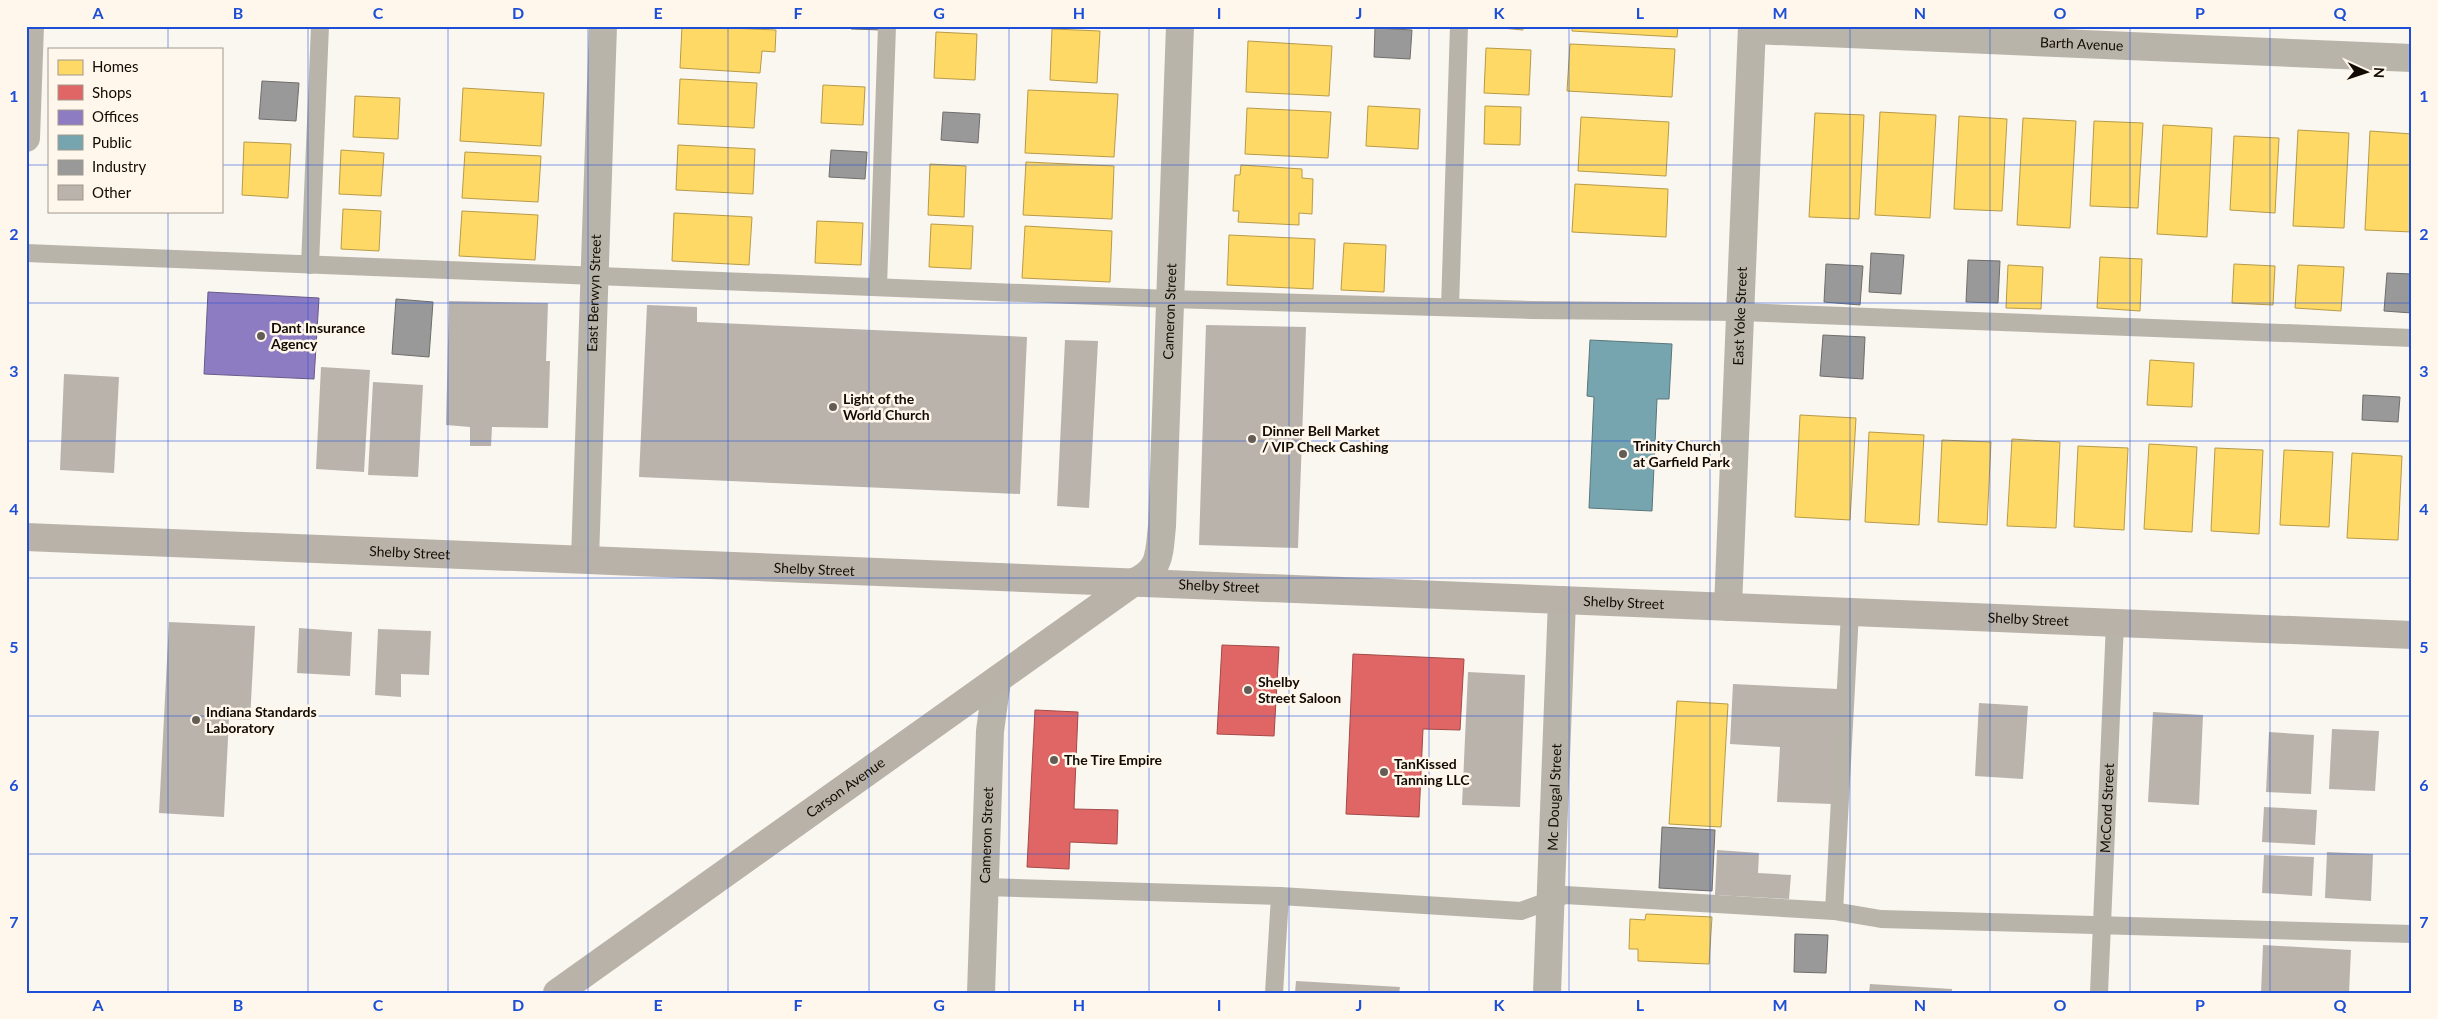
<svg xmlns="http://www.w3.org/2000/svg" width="2438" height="1019" font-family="Lato,sans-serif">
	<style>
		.homes { fill: #ffd966; stroke: #b89b48 }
		.shops { fill: #e06666; stroke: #a24b48 }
		.offices { fill: #8e7cc3; stroke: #685a89 }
		.public { fill: #76a5af; stroke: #58777b }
		.industry { fill: #999; stroke: #706e6c }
		.building { fill: #b9b3ac }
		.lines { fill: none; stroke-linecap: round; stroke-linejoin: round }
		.service { stroke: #b9b4aa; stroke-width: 18 }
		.minor { stroke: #b9b4aa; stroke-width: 28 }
		.secondary { stroke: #b9b2a9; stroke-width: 28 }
		.grid { fill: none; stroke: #1d4ed8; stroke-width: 1; stroke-opacity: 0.55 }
		.poi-dot { fill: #635d56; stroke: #fff7eb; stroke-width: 2 }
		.labels { text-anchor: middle; stroke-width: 5; stroke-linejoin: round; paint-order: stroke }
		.street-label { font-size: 14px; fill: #110b03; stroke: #fff7eb }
		.poi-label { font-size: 14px; font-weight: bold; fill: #110b03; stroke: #fff7eb; text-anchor: start }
		.neatline { fill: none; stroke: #1d4ed8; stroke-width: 2 }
		.grid-label { font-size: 16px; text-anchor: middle; font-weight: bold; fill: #1d4ed8 }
	</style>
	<rect width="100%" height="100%" fill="#faf6f0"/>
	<g class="homes">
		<path d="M682,26L776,30L775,52L762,51L760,73L680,68Z"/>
		<path d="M1480,26H1523V30Z"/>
		<path d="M1572,26H1678L1677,37L1572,31Z"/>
		<path d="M1052,29L1100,31L1097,83L1050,80Z"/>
		<path d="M936,32L977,34L975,80L934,78Z"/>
		<path d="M1248,41L1332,46L1329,96L1246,92Z"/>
		<path d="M1570,44L1675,49L1672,97L1567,91Z"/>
		<path d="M1486,48L1531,50L1529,95L1484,93Z"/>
		<path d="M680,79L757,83L754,128L678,124Z"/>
		<path d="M823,85L865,87L863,125L821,123Z"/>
		<path d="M463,88L544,93L541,146L460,141Z"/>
		<path d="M1028,90L1118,94L1114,157L1025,153Z"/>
		<path d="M355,96L400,98L398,139L353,137Z"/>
		<path d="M1368,106L1420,109L1418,149L1366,146Z"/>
		<path d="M1485,106L1521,107L1520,145L1484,144Z"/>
		<path d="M1247,108L1331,112L1328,158L1245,154Z"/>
		<path d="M1880,112L1936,115L1930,218L1875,215Z"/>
		<path d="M1815,113L1864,115L1859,219L1809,217Z"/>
		<path d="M1959,116L2007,119L2002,211L1954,209Z"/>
		<path d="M1581,117L1669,122L1666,176L1578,171Z"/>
		<path d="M2023,118L2076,121L2070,228L2017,225Z"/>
		<path d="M2094,121L2143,123L2138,208L2090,206Z"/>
		<path d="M2163,125L2212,128L2207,237L2157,234Z"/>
		<path d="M2298,130L2349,133L2344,228L2293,226Z"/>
		<path d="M2370,131L2412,134V232L2365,230Z"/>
		<path d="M2234,136L2279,138L2275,213L2230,210Z"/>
		<path d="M244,142L291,144L288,198L242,195Z"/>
		<path d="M678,145L755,149L753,194L676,190Z"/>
		<path d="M341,150L384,153L381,196L339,194Z"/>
		<path d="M465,152L541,156L538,202L462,198Z"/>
		<path d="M1026,162L1114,166L1112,219L1023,215Z"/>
		<path d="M930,164L966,166L964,217L928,215Z"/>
		<path d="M1241,165L1302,169V178L1313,179L1312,214L1299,213V225L1238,222L1239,211H1233L1235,175H1240Z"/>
		<path d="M1575,184L1668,189L1666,237L1572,232Z"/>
		<path d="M343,209L381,211L379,251L341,249Z"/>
		<path d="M462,211L538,215L535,260L459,256Z"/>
		<path d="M674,213L752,217L749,265L672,261Z"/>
		<path d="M817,221L863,223L861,265L815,263Z"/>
		<path d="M931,224L973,226L971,269L929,267Z"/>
		<path d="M1025,226L1112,231L1110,282L1022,278Z"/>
		<path d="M1229,235L1315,239L1313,289L1227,285Z"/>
		<path d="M1344,243L1386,245L1384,292L1341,290Z"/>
		<path d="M2100,257L2142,259L2140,311L2097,308Z"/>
		<path d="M2234,264L2275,266L2273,305L2232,303Z"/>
		<path d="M2008,265L2043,267L2041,309L2006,308Z"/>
		<path d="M2298,265L2344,267L2341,311L2295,308Z"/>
		<path d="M2150,360L2194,363L2192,407L2147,405Z"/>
		<path d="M1800,415L1856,418L1850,520L1795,517Z"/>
		<path d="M1869,432L1924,435L1919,525L1865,522Z"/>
		<path d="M2012,439L2060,442L2056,528L2007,526Z"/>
		<path d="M1942,440L1991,442L1987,525L1938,522Z"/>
		<path d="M2149,444L2197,447L2192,532L2144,529Z"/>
		<path d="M2078,446L2128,448L2124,530L2074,527Z"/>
		<path d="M2215,448L2263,450L2259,534L2211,531Z"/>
		<path d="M2284,450L2333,452L2329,527L2280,525Z"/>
		<path d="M2352,453L2402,456L2398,540L2347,538Z"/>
		<path d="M1677,701L1728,704L1721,827L1669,824Z"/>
		<path d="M1646,914L1712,917L1709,964L1638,961V949H1629L1630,919L1645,920Z"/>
	</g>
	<g class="shops">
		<path d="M1222,645L1279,647L1274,736L1217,734Z"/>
		<path d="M1353,654L1464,659L1460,730L1423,729L1419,817L1346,814Z"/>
		<path d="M1035,710L1078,712L1074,809L1118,810L1117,844L1070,842L1069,869L1027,867Z"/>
	</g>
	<path class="offices" d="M208,292L319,298L314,379L204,374Z"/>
	<path class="public" d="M1590,340L1672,344L1669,399H1657L1652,511L1589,508L1594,397L1587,396Z"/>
	<g class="industry">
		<path d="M851,26H883V30L851,29Z"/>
		<path d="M1375,28L1412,30L1410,59L1374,57Z"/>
		<path d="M262,81L299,83L296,121L259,119Z"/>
		<path d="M943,112L980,114L978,143L941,140Z"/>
		<path d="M831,150L867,152L865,179L829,177Z"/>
		<path d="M1871,253L1904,255L1901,294L1869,292Z"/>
		<path d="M1968,260L2000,261L1998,303L1966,302Z"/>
		<path d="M1826,264L1863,266L1860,305L1824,302Z"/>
		<path d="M2387,273L2412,274V313L2384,311Z"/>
		<path d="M396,299L433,302L429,357L392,354Z"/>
		<path d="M1823,335L1865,337L1863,379L1820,376Z"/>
		<path d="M2363,395L2400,397L2398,422L2362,420Z"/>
		<path d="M1662,827L1715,830L1712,891L1659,888Z"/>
		<path d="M1795,934L1828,935L1826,973L1794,972Z"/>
	</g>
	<g class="building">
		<path d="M449,301L548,303L546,361H550L548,428L492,427L491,446H470V427L446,425Z"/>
		<path d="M647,305L697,307V322L1027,337L1020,494L639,477Z"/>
		<path d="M1206,325L1306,327L1298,548L1199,545Z"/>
		<path d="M1065,340L1098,341L1089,508L1057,506Z"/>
		<path d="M321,367L370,370L364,472L316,469Z"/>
		<path d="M64,374L119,377L114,473L60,470Z"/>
		<path d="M373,382L423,385L418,477L368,475Z"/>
		<path d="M169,622L255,626L250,720L229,719L224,817L159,813Z"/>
		<path d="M299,628L352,632L350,676L297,673Z"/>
		<path d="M378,629L431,631L429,675L401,674V697L375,695Z"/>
		<path d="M1468,672L1525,675L1520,807L1462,805Z"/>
		<path d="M1733,684L1838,689L1832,804L1777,802L1780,747L1730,744Z"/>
		<path d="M1979,703L2028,706L2023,779L1975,776Z"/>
		<path d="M2153,712L2203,715L2199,805L2148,802Z"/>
		<path d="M2332,729L2379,731L2375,791L2329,789Z"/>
		<path d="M2269,732L2314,735L2311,794L2266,792Z"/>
		<path d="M2264,807L2317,810L2315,845L2262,842Z"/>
		<path d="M1717,850L1759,853L1758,873L1791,875L1789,899L1715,895Z"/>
		<path d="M2327,852L2373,854L2371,901L2325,898Z"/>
		<path d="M2264,855L2314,857L2312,896L2262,893Z"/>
		<path d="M2263,945L2351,950L2349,993H2261Z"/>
		<path d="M1296,981L1400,987L1399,993H1295Z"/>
		<path d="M1870,984L1952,989V993H1869Z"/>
	</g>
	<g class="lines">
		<g class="service">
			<path d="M26,253L1170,299L1531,310L1741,312L2412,338"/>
			<path d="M310,265L320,26"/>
			<path d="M878,287L887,26"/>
			<path d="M1450,307L1459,26"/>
			<path d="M984,887L1280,896L1521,911L1565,895L1834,911L1881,919L2412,934"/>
			<path d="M1834,911L1850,612"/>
			<path d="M1274,993L1280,896"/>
			<path id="s1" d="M2099,993L2115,623"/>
		</g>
		<g class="minor">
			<path id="s2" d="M1752,30L2412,58"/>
			<path d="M26,138L30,26"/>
			<path id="s3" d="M585,559L603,26"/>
			<path id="s4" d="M1134,582C1161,570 1159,554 1162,526L1180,26"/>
			<path id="s5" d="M1728,607L1752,26"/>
			<path id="s6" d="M981,993L990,731L997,680"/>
			<path id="s7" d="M1547,993L1562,600"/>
		</g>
		<g class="secondary">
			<path id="s8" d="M26,537L2412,635"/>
			<path id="s9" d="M557,993L1134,582"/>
		</g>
	</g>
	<path class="grid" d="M168,26V49M308,26V993M448,26V993M588,26V993M728,26V993M869,26V993M1009,26V993M1149,26V993M1289,26V993M1429,26V993M1569,26V993M1710,26V993M1850,26V993M1990,26V993M2130,26V993M2270,26V993M26,165H49M221,165H2412M168,211V993M26,303H2412M26,441H2412M26,578H2412M26,716H2412M26,854H2412"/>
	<g class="poi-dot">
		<circle cx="261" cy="336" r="5"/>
		<circle cx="833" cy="407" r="5"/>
		<circle cx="1252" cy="439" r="5"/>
		<circle cx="1623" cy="454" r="5"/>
		<circle cx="1248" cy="690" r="5"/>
		<circle cx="196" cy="720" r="5"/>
		<circle cx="1054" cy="760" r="5"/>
		<circle cx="1384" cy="772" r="5"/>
	</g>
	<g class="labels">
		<g class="street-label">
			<text dy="5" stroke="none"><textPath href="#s2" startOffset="330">Barth Avenue</textPath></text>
			<text dy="5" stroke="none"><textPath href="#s3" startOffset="266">East Berwyn Street</textPath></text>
			<text dy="5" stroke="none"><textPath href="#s4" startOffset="282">Cameron Street</textPath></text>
			<text dy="5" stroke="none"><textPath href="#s5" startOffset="291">East Yoke Street</textPath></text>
			<text dy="5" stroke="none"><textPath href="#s8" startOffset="384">Shelby Street</textPath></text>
			<text dy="5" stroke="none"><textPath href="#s8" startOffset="789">Shelby Street</textPath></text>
			<text dy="5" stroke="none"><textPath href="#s8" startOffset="1194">Shelby Street</textPath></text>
			<text dy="5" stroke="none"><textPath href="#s8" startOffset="1599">Shelby Street</textPath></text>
			<text dy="5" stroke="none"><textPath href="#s8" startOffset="2004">Shelby Street</textPath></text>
			<text dy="5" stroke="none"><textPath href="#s9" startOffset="354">Carson Avenue</textPath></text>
			<text dy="5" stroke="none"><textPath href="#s7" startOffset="196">Mc Dougal Street</textPath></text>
			<text dy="5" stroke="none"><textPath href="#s1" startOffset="185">McCord Street</textPath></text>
			<text dy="5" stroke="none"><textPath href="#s6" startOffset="158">Cameron Street</textPath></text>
		</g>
		<g class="poi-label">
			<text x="271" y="333">Dant Insurance<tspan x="271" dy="16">Agency</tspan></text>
			<text x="843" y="404">Light of the<tspan x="843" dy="16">World Church</tspan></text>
			<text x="1262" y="436">Dinner Bell Market<tspan x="1262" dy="16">/ VIP Check Cashing</tspan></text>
			<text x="1633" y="451">Trinity Church<tspan x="1633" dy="16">at Garfield Park</tspan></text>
			<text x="1258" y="687">Shelby<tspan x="1258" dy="16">Street Saloon</tspan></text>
			<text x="206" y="717">Indiana Standards<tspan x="206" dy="16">Laboratory</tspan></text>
			<text x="1064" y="765">The Tire Empire</text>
			<text x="1394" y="769">TanKissed<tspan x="1394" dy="16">Tanning LLC</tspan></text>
		</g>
	</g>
	<rect width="2438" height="1019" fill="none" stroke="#fff7eb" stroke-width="55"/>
	<rect x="48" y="48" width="175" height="165" fill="#fff7eb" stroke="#a0998e"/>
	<rect x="58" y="60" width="25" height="15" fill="#ffd966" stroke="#a0998e"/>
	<text x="92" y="72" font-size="15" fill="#110b03">Homes</text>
	<rect x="58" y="85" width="25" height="15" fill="#e06666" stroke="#a0998e"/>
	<text x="92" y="98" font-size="15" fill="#110b03">Shops</text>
	<rect x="58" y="110" width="25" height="15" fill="#8e7cc3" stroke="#a0998e"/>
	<text x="92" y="122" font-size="15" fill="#110b03">Offices</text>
	<rect x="58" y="135" width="25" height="15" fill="#76a5af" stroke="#a0998e"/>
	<text x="92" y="148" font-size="15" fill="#110b03">Public</text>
	<rect x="58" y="160" width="25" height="15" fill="#999999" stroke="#a0998e"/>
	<text x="92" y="172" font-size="15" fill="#110b03">Industry</text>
	<rect x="58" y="185" width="25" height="15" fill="#b9b3ac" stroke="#a0998e"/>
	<text x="92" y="198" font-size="15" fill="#110b03">Other</text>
	<g transform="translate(2366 72) rotate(93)" stroke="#fff7eb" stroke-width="4" paint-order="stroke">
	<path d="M0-4L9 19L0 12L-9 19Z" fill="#110b03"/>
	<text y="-8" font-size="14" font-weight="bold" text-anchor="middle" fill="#110b03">N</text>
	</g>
	<rect x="28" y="28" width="2382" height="964" class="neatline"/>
	<g class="grid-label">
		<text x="98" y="19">A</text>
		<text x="238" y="19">B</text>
		<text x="378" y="19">C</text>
		<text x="518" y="19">D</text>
		<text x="658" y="19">E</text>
		<text x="798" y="19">F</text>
		<text x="939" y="19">G</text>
		<text x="1079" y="19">H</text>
		<text x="1219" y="19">I</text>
		<text x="1359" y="19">J</text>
		<text x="1499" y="19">K</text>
		<text x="1640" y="19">L</text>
		<text x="1780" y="19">M</text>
		<text x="1920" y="19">N</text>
		<text x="2060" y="19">O</text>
		<text x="2200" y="19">P</text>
		<text x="2340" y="19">Q</text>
		<text x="14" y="102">1</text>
		<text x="2424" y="102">1</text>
		<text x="14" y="240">2</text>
		<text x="2424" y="240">2</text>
		<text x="14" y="377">3</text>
		<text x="2424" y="377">3</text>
		<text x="14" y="515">4</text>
		<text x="2424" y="515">4</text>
		<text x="14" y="653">5</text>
		<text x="2424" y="653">5</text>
		<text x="14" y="791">6</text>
		<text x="2424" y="791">6</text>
		<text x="14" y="928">7</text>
		<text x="2424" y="928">7</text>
		<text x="98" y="1011">A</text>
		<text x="238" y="1011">B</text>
		<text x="378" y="1011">C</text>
		<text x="518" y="1011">D</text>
		<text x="658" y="1011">E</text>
		<text x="798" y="1011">F</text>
		<text x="939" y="1011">G</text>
		<text x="1079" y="1011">H</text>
		<text x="1219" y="1011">I</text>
		<text x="1359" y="1011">J</text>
		<text x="1499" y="1011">K</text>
		<text x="1640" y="1011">L</text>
		<text x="1780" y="1011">M</text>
		<text x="1920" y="1011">N</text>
		<text x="2060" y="1011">O</text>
		<text x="2200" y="1011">P</text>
		<text x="2340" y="1011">Q</text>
	</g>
</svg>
